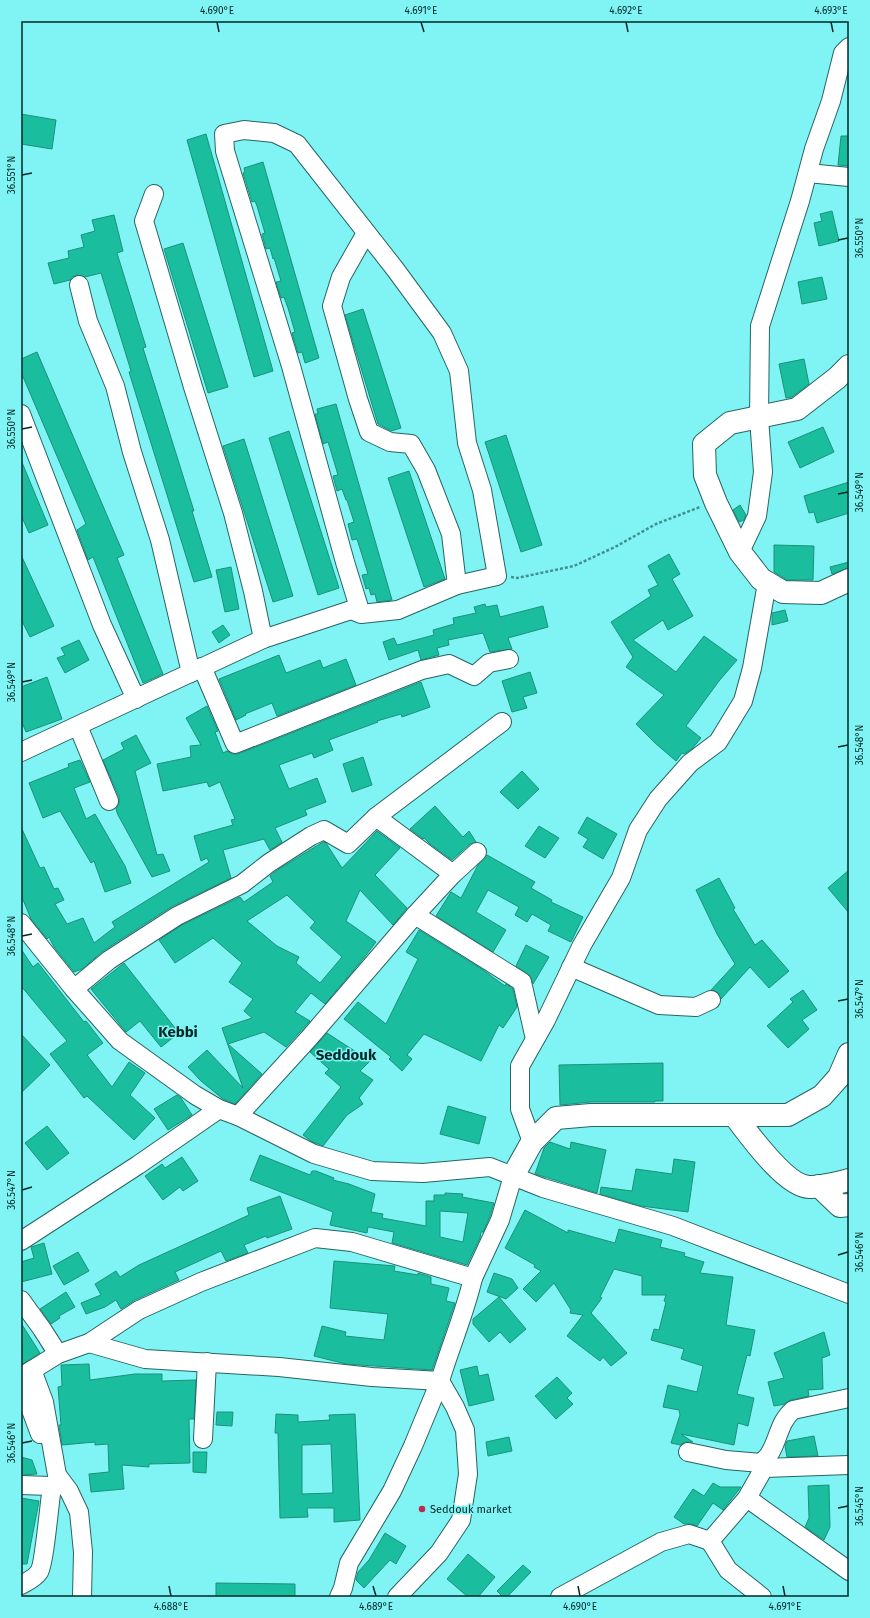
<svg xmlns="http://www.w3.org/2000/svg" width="870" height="1618" viewBox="0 0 870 1618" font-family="'Fira Sans',sans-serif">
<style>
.building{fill:#1abd9e;stroke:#1a927a;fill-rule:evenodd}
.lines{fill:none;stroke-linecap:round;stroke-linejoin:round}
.street-casing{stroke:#266564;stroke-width:20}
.secondary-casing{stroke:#266564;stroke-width:24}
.path{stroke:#429090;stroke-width:2.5;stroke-dasharray:3 2;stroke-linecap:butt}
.street{stroke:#fff;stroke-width:18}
.secondary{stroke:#fff;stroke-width:22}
.ticks{fill:none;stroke:#012828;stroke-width:1.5}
.poi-dot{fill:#bc2b49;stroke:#80f4f4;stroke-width:1.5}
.labels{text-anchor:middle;stroke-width:3;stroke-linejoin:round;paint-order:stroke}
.poi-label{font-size:11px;fill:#012828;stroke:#80f4f4;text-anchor:start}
.district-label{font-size:15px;font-weight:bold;fill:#012828;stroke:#80f4f4}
.neatline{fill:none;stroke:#012828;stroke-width:1.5}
.ticks-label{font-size:10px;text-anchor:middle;fill:#012828}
</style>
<rect width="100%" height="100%" fill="#80f4f4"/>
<g class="building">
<polygon points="21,114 56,120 52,149 21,144"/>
<polygon points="206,134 273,371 254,377 187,140"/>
<polygon points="841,136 849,136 849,166 838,165"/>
<polygon points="263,162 319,358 305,363 302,352 298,353 292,333 295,332 288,308 284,297 281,298 276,282 281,281 274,258 273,259 270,248 266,249 262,234 265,233 257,206 255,201 252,202 243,173 245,172 244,168"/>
<polygon points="832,211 839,241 819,246 814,223 822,221 820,214"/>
<polygon points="114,215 123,251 117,253 146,347 143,348 194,511 192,511 212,577 194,582 129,372 131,371 101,273 85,277 77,275 72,277 70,280 54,284 48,263 69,258 68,251 84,247 81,235 95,231 92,220"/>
<polygon points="183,243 228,387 208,393 164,249"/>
<polygon points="822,277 827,299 802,304 798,282"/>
<polygon points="363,309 401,428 391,431 378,424 345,315"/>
<polygon points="37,352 124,555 117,558 163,674 143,683 93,557 88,560 77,530 86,524 21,372 21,359"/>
<polygon points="804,359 809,384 792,397 786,398 779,364"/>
<polygon points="336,404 392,600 377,602 375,594 371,595 369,588 366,589 362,575 368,574 357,539 352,540 348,524 354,522 347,500 346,500 342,489 337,491 333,476 338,475 330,448 328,442 323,444 315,414 318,414 317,409"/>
<polygon points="823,427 834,452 800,468 788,442"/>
<polygon points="289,431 339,588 318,595 269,438"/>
<polygon points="506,435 542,545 521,552 485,442"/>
<polygon points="244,439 293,596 273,602 223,446"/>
<polygon points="21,460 48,525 29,533 21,515"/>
<polygon points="409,471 445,579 424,587 388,478"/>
<polygon points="849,482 849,513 817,523 814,512 809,513 804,496"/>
<polygon points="740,505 746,515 744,520 739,522 733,510"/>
<polygon points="774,545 814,546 813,580 787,580 774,572"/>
<polygon points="669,554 680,574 672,579 693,616 668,630 663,620 633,640 676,672 704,636 737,660 719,681 686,726 701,738 692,749 684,754 682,753 676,761 655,743 636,724 664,695 626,667 633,657 611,622 651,596 648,590 658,585 648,566"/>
<polygon points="21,555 54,626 30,637 21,619"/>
<polygon points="849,562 849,568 832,574 830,567"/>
<polygon points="231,567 239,609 225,612 216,570"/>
<polygon points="485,604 486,607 497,605 500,617 543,606 548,627 508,638 512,649 490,652 483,633 448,640 449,645 437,648 439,655 421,660 418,650 389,660 383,642 394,638 397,645 434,635 433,630 454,624 453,618 476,613 474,607"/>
<polygon points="785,610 788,621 772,625 772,613"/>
<polygon points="223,625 230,635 219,643 212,632"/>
<polygon points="79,640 89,660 65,673 57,658 65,655 61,648"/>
<polygon points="279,655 286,673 320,660 323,668 346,659 356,685 277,716 272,703 245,714 246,715 236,720 219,679"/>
<polygon points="530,672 537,693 523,697 527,708 512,712 502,681"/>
<polygon points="47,677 62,719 26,732 21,720 21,687"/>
<polygon points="421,682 430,707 402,717 401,714 377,721 378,722 329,740 333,750 314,758 312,753 279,765 289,789 317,778 326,802 305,810 307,815 275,828 282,842 270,850 264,839 223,850 231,878 171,907 103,951 82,969 74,972 54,947 49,937 47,939 31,919 21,895 21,827 40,868 44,867 54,889 58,888 64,900 55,904 67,924 83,918 94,943 115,927 112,922 209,862 207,858 201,861 194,836 233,825 231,820 235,819 220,782 209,787 207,782 163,791 157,764 191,757 190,746 201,745 186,718 207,706 218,731 215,732 223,753 227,751 233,754 238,754"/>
<polygon points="136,735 151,763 135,771 157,855 163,854 170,871 152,877 118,815 116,809 119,803 119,797 103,760 124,749 121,743"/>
<polygon points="363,757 372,785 352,792 343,764"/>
<polygon points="80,760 90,782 74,788 86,819 95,814 125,866 131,883 105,892 94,861 91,863 60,811 43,818 29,783 69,767 68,764"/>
<polygon points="522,771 539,789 518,809 500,792"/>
<polygon points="435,806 463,837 469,831 476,842 470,844 452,860 430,844 424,838 423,839 410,829"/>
<polygon points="587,817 617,834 603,859 583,847 588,839 578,833"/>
<polygon points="539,826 559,838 545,858 525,846"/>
<path d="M 377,831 L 400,848 L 375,875 L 407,908 L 393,925 L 360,890 L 346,921 L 376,942 L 363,959 L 325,1004 L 311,993 L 295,1012 L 310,1021 L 286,1047 L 264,1032 L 228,1044 L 262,1074 L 235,1104 L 223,1099 L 201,1081 L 188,1067 L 207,1050 L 243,1088 L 222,1028 L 252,1018 L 244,1011 L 253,999 L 229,982 L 242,963 L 213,938 L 175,963 L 159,940 L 182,925 L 240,897 L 244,902 L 273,882 L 270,876 L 279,869 L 323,842 L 326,843 L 342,868 ZM 287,895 L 315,922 L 310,928 L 342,957 L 320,983 L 296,963 L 299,957 L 277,946 L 247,921 Z"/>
<polygon points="487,855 535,882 531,888 552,900 551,902 583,917 571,942 548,931 551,925 532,914 527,922 515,915 519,907 488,890 476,912 506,930 493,952 436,916 451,892 461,898 478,865"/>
<polygon points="849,870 849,913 828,888"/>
<polygon points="719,878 735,908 733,909 755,945 762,940 789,971 769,988 750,967 721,999 717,992 711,990 735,964 717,934 696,890"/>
<polygon points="419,930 483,970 505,986 506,984 513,989 517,1007 503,1028 499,1025 481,1061 424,1034 407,1055 412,1059 402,1071 389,1059 391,1057 344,1019 358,1002 386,1024 418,959 406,952"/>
<polygon points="526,945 549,957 533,984 530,976 516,966"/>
<polygon points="21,949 33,967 38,963 84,1022 86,1021 103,1043 87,1055 112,1087 129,1062 145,1073 130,1095 155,1118 134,1140 87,1096 84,1098 50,1054 67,1041 21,986"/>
<polygon points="124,963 179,1033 161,1047 140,1021 126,1032 91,989"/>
<polygon points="803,990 817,1010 802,1020 809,1029 788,1048 767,1026 793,1002 790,999"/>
<polygon points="327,1033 370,1061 360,1071 373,1080 359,1098 363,1104 347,1115 323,1146 311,1141 303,1135 341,1087 325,1073 329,1069 310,1052"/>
<polygon points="21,1034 50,1065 21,1093"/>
<polygon points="663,1063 663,1101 655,1101 655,1102 591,1102 560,1105 559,1065"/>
<polygon points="177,1095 181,1098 192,1115 168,1130 154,1109"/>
<polygon points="448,1106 486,1117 479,1144 440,1134"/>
<polygon points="47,1126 69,1153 47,1170 25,1143"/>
<polygon points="550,1142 570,1149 571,1142 606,1150 597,1193 535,1174 544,1148"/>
<path d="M 260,1155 L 310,1175 L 312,1171 L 316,1171 L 334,1178 L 333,1180 L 349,1184 L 375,1194 L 371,1212 L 383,1214 L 382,1218 L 426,1226 L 426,1201 L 434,1201 L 434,1195 L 445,1195 L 445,1193 L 463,1194 L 462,1197 L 494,1203 L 490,1216 L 483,1232 L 481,1232 L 480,1238 L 467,1265 L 392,1243 L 394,1232 L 368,1227 L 367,1233 L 330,1225 L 333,1212 L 250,1180 ZM 440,1211 L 468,1213 L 463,1242 L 440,1237 Z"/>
<polygon points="182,1157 198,1181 183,1191 180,1187 163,1200 145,1176 162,1164 165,1168"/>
<polygon points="674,1159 695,1162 688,1212 641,1206 600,1194 601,1187 632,1191 636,1169 672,1174"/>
<polygon points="280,1196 292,1229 267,1238 266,1236 244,1245 248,1253 226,1261 221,1251 175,1272 179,1280 135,1300 121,1309 116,1300 105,1307 86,1314 81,1303 101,1295 95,1284 116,1271 120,1277 139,1265 249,1215 247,1208"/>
<polygon points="525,1210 568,1233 568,1230 615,1243 619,1229 662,1240 660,1247 685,1253 684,1256 704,1262 700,1273 733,1277 726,1325 755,1330 750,1356 747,1355 737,1394 754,1398 748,1426 738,1423 734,1445 681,1434 693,1442 685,1442 680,1445 671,1443 680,1415 679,1410 663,1407 668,1385 697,1392 703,1366 681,1359 684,1349 651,1340 654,1329 659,1330 666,1302 664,1301 666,1295 642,1295 642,1276 614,1269 600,1297 602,1298 591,1313 627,1353 611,1366 603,1357 600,1361 567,1336 583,1315 570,1313 571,1310 554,1283 536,1302 523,1289 541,1271 534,1267 535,1265 505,1248"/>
<polygon points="44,1243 52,1274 21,1282 21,1262 34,1258 31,1247"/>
<polygon points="78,1252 89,1271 64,1285 53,1266"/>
<polygon points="334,1261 395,1266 394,1271 418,1275 418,1273 431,1277 431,1284 449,1288 446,1301 455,1303 432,1370 346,1364 314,1356 322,1326 346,1332 345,1336 384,1340 388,1314 330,1308"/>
<polygon points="494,1273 512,1279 518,1288 506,1299 487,1292"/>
<polygon points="66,1292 75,1307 59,1316 60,1318 51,1324 40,1309"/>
<polygon points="499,1297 526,1329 510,1343 500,1332 489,1342 473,1324 473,1319"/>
<polygon points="21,1323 40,1353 21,1365"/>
<polygon points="824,1332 830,1355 822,1358 823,1389 808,1390 809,1396 791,1400 785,1404 774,1406 768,1382 784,1378 774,1353"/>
<polygon points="89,1364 90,1380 135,1374 162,1374 162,1381 196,1380 194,1419 189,1419 190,1463 149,1464 149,1467 122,1465 124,1489 91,1492 89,1474 109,1472 108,1444 95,1445 95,1442 62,1445 59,1425 61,1425 58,1387 62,1386 61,1365"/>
<polygon points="477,1366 479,1376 488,1374 494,1400 469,1406 460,1370"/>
<polygon points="557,1377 572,1393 567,1398 573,1404 556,1419 535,1396"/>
<polygon points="217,1412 233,1412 232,1426 216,1425"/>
<path d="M 276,1414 L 298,1415 L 298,1422 L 330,1420 L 329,1415 L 355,1414 L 360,1520 L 334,1522 L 334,1508 L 307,1508 L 308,1517 L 280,1518 L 278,1433 L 275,1433 ZM 331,1444 L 333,1493 L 302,1494 L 302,1445 Z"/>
<polygon points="814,1436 818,1456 787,1457 785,1446 787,1441"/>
<polygon points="509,1437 512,1451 488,1456 486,1442"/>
<polygon points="193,1452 207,1452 206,1473 193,1472"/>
<polygon points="21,1457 32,1460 37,1474 21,1475"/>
<polygon points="713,1483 720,1487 741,1487 723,1510 713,1503 697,1526 692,1524 684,1524 674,1517 693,1489 704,1496"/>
<polygon points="829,1485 830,1527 824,1540 805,1527 809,1518 808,1486"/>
<polygon points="21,1498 39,1501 27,1564 21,1564"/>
<polygon points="385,1533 406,1546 396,1564 390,1560 364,1588 356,1580 358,1572 369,1560"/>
<polygon points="468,1554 495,1577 478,1597 468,1597 447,1579"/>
<polygon points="523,1565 531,1572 507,1597 503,1597 497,1591"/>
<polygon points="216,1583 295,1584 295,1597 216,1597"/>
</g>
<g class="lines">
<g class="street-casing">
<g id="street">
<polyline points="808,173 849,177"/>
<polyline points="154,194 144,221 193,387 233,513 253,591 263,639"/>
<polyline points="366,233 341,277 332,306 358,399 369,432 390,442 411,444 426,470 451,534 457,585"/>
<polyline points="79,285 88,321 115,386 132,452 160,540 191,673"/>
<polyline points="21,414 102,625 136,699"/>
<polyline points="740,552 757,516 763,472 759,418 760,326 800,201 814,149 831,101 843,53 849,47"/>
<polyline points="202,667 235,744 422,670 449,664 474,676 489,663 509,659"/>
<polyline points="78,726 109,801"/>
<polyline points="21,752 263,639 351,610 361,614 398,610 457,585 497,576 482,490 467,443 459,371 442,333 395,269 297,144 274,133 244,130 224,134 225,151 291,366 345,562 361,614"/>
<polyline points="376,817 453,874 477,852"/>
<polyline points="415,915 522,982 535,1039"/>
<polyline points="21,923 74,989 120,1041 195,1095 219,1109 238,1116 314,1154 372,1171 423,1173 490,1167 543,1188 673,1226 849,1294"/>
<polyline points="571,967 659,1005 696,1007 711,1000"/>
<polyline points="74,989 109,960 177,916 242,884 269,863 311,836 324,830 348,844 376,817 502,722"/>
<polyline points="238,1116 310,1037 415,915 453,874"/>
<polyline points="532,1142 520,1109 520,1066 546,1020 582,945 621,878 638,830 658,799 690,763 718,742 743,701 752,668 767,583"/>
<polyline points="21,1241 138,1165 219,1109"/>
<polyline points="21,1300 42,1329 58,1354"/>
<path d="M 89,1343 L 145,1359 L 279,1367 L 372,1377 L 440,1381 C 450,1347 465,1313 473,1278"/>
<polyline points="32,1370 44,1402 57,1475 69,1491 79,1512 83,1552 82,1597"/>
<polyline points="21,1377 58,1354 89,1343 139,1310 201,1282 315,1238 352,1242 473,1278 500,1220 513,1176"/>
<polyline points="21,1383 40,1434"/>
<polyline points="203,1439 207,1362"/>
<polyline points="688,1452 726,1460 761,1463"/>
<polyline points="764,1468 849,1465"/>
<path d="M 21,1485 L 50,1486 L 51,1494 C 49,1508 44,1565 39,1572 C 35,1578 27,1582 21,1585"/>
<polyline points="747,1498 849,1571"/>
<polyline points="710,1541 728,1570 762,1597"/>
<polyline points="339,1597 343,1588 349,1563 392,1491 413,1446 440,1381"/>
<polyline points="397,1597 439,1553 461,1520 468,1474 465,1430 455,1407 440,1381"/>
<path d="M 560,1597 L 661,1542 L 689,1534 L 710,1541 L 747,1498 L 764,1468 L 761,1463 C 764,1460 768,1457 770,1453 C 779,1438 779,1422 793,1410 L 849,1398"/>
</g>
</g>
<g class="secondary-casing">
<g id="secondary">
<polyline points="849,366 837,378 797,409 730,423 704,444 705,475 716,503 740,552 761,579 783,592 821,593 849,580"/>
<path d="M 734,1115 C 748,1133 785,1186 809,1187 C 822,1187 837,1183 849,1180"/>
<polyline points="513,1176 532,1142 556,1118 591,1115 788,1115 822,1096 839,1077 849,1054"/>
<polyline points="819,1186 840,1206 849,1205"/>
</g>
</g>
<polyline class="path" points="511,577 517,578 574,566 615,547 656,524 700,507"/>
<use href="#street" class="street"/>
<use href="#secondary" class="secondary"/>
</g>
<path class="ticks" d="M 217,22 L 219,32M 421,22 L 424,32M 626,22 L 628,32M 831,22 L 833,32M 22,175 L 32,173M 838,240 L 848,238M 22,429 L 32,427M 838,494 L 848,492M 22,682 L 32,680M 838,747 L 848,745M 22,936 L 32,934M 838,1001 L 848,999M 22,1190 L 32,1187M 838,1255 L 848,1252M 22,1443 L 32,1441M 838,1508 L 848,1506M 169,1586 L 171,1596M 373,1586 L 376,1596M 578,1586 L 580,1596M 783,1586 L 785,1596"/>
<circle class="poi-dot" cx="422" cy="1509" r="4"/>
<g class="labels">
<g class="poi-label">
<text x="430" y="1513">Seddouk market</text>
</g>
<g class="district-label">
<text x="178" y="1037">Kebbi</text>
<text x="346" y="1060">Seddouk</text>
</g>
</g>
<rect width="870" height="1618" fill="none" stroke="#80f4f4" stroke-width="44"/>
<rect x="22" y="22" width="826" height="1574" class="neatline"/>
<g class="ticks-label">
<text x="217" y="14">4.690°E</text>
<text x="421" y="14">4.691°E</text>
<text x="626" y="14">4.692°E</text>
<text x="831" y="14">4.693°E</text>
<text transform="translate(11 175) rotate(-90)" y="4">36.551°N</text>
<text transform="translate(859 238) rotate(-90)" y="4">36.550°N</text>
<text transform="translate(11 429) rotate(-90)" y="4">36.550°N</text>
<text transform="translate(859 492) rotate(-90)" y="4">36.549°N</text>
<text transform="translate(11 682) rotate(-90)" y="4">36.549°N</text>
<text transform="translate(859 745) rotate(-90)" y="4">36.548°N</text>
<text transform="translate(11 936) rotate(-90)" y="4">36.548°N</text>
<text transform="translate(859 999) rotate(-90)" y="4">36.547°N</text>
<text transform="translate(11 1190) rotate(-90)" y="4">36.547°N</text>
<text transform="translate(859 1252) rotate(-90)" y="4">36.546°N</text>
<text transform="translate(11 1443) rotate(-90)" y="4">36.546°N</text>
<text transform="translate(859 1506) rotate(-90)" y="4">36.545°N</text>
<text x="171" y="1610">4.688°E</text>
<text x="376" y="1610">4.689°E</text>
<text x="580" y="1610">4.690°E</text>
<text x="785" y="1610">4.691°E</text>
</g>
</svg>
